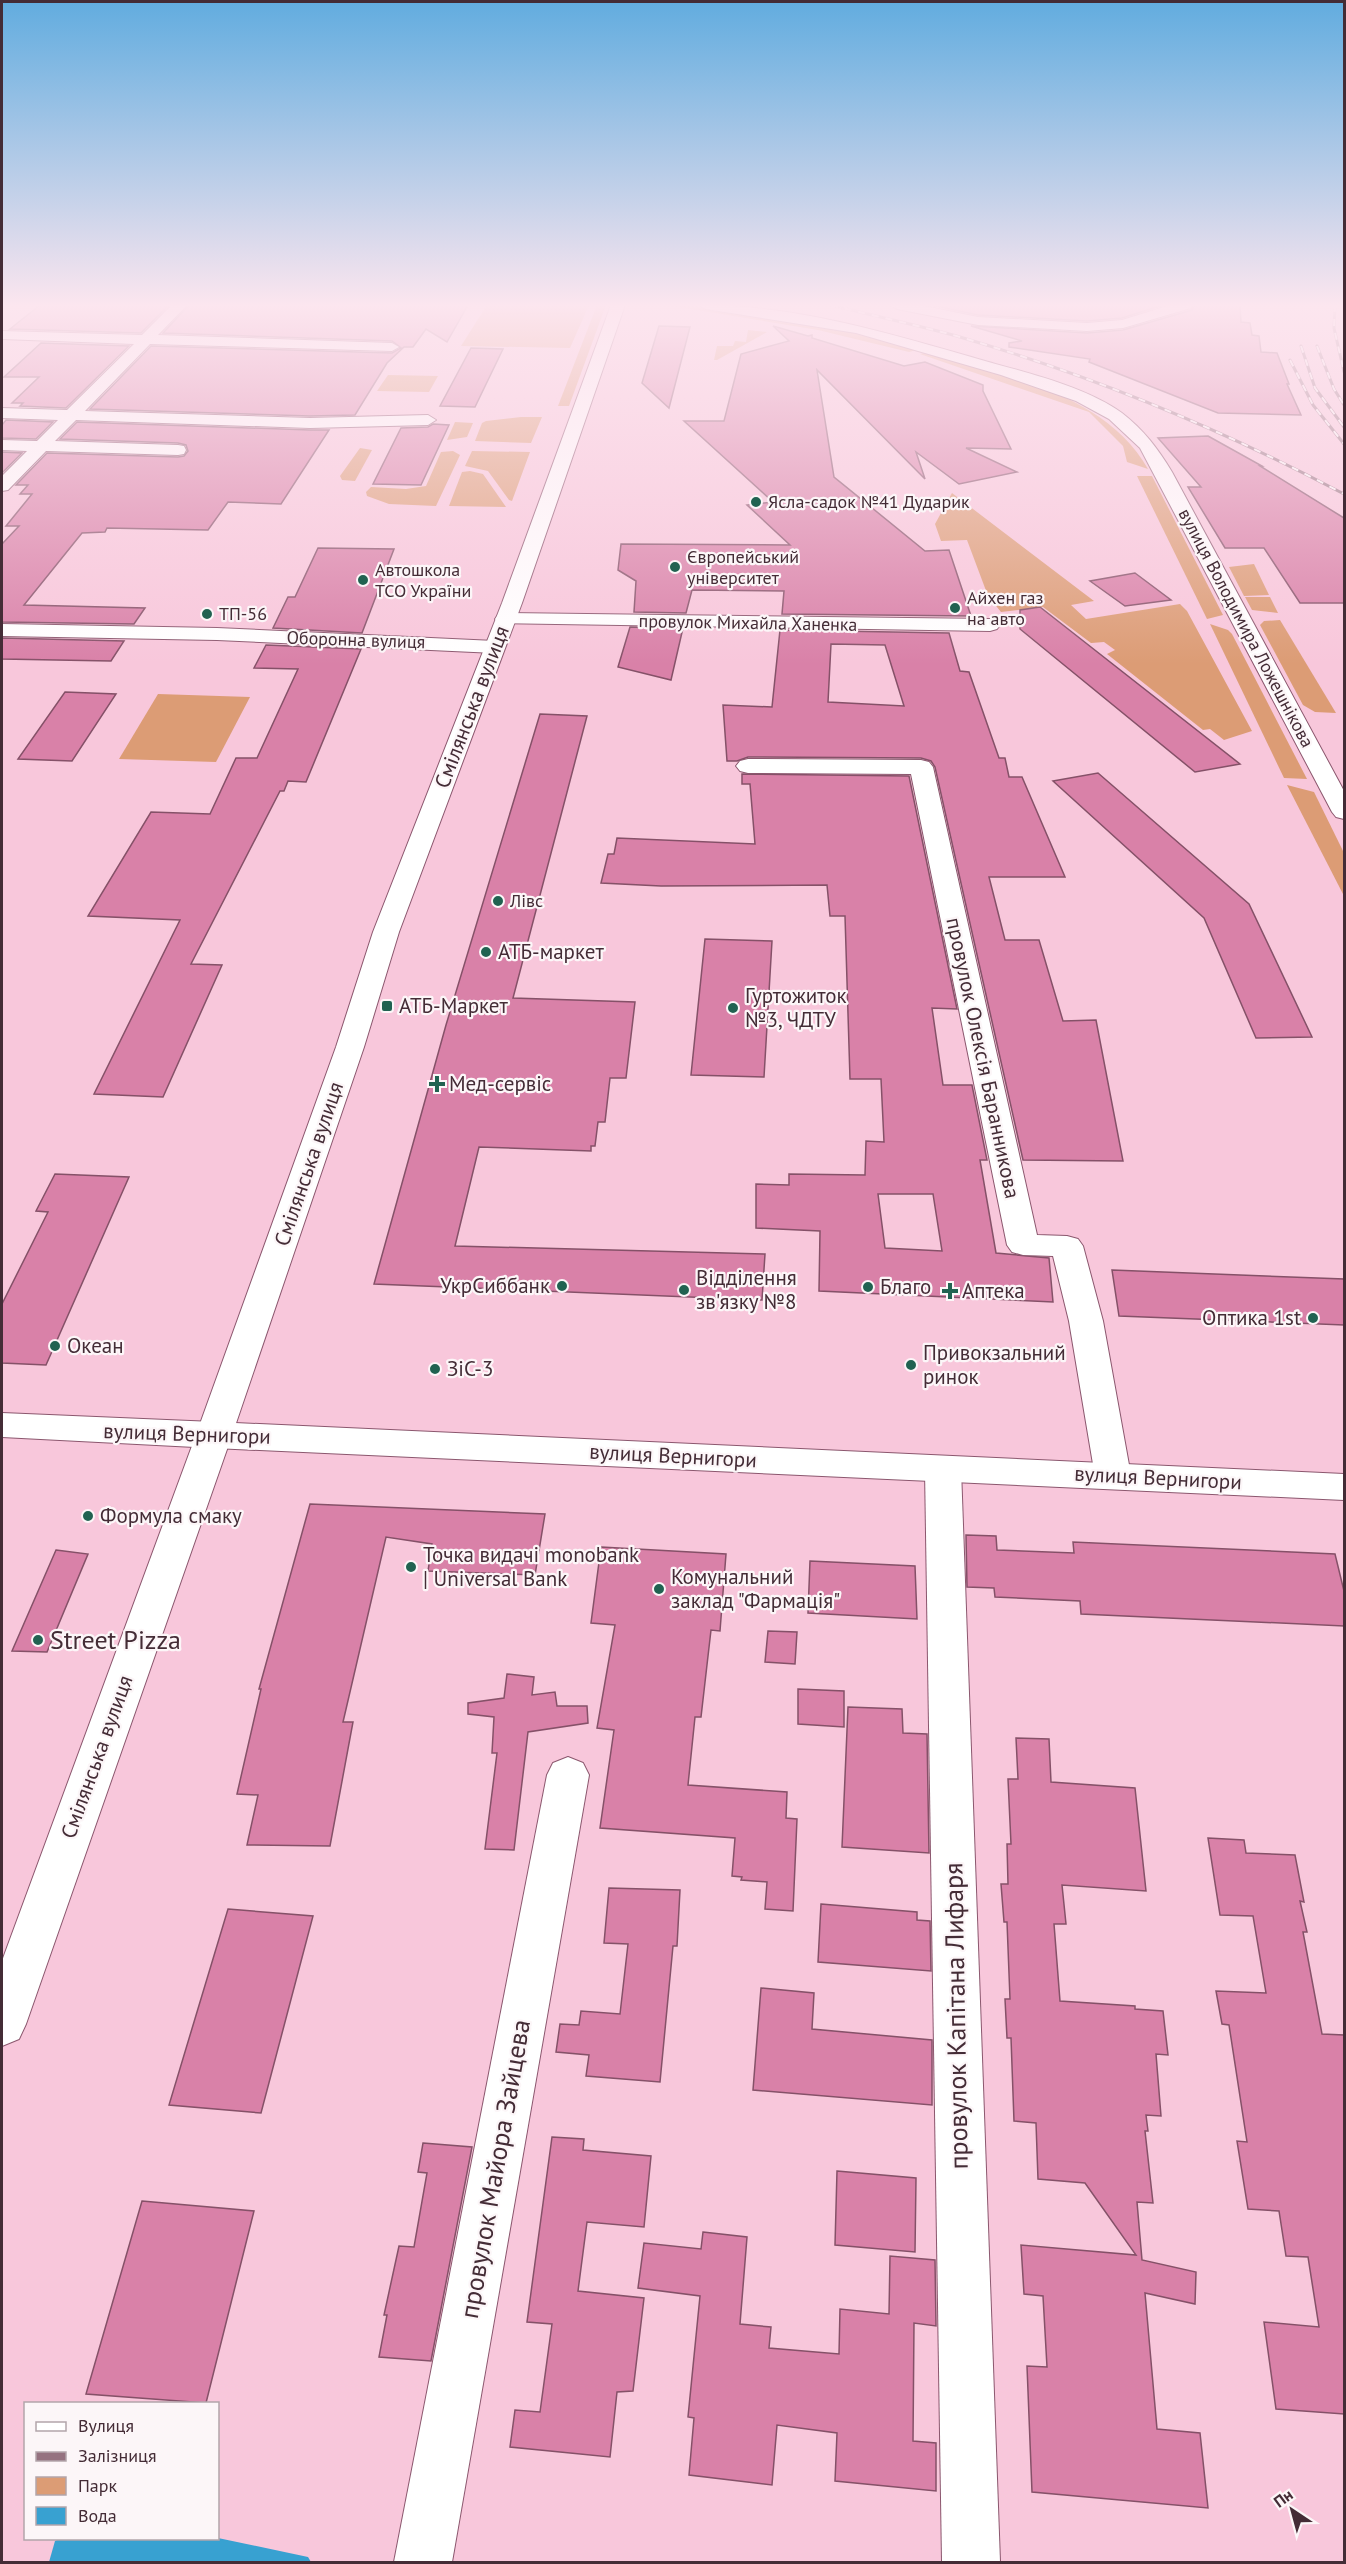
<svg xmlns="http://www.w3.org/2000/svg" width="1346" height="2564" viewBox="0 0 1346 2564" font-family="'PT Sans',sans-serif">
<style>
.green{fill:#dc9c75}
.water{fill:#38a1d1}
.building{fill:#d981a8;stroke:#855168;stroke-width:1.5;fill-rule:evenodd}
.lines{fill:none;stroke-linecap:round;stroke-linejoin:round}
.minor-casing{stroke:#8b576e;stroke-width:2}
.tertiary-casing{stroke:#8b576e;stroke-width:2}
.secondary-casing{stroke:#8b576e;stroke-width:2}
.minor{fill:#fff;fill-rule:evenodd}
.tertiary{fill:#fff;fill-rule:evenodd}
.secondary{fill:#fff;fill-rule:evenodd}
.rail-casing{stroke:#957280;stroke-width:3}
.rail{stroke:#fcf6f8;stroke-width:2;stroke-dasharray:7;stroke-linecap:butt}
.poi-dot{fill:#216251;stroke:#fcf6f8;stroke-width:2}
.labels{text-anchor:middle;stroke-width:4.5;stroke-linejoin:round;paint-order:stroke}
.far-poi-label{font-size:18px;fill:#442c36;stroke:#fcf6f8;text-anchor:start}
.far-street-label{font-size:18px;fill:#442c36;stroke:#fcf6f8}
.street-label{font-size:21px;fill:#442c36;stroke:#fcf6f8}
.poi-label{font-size:21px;fill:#442c36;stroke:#fcf6f8;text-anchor:start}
.near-poi-label{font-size:26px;fill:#442c36;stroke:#fcf6f8;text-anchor:start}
.near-street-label{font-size:26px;fill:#442c36;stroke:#fcf6f8}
</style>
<rect width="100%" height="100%" fill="#f8c7db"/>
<g class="green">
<polygon points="487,305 589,305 570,348 461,346"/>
<polygon points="597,305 606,305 569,406 558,406"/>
<path d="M 667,305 C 693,305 719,310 744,314 C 804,322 862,334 920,349 L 909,352 L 818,330 Z"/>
<polygon points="748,330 767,332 717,360 714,360 717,346 733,346 735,341 746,342"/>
<path d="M 928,352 C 1005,376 1106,394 1148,469 L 1127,462 L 1123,446 L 1089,412 L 920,354 Z"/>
<polygon points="388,375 438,376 429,392 377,391"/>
<polygon points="521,417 542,417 531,443 475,441 482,423 486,421"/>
<polygon points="455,422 473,423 467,437 447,440"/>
<polygon points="360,448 372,450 355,481 342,480 340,476"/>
<polygon points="453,451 460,455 436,506 389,504 367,496 366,492 371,487 406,489 426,486 441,452"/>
<polygon points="472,451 530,452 512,501 509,500 488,471 465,466"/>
<polygon points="470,471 483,474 506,507 449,506 462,472"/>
<polygon points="1137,476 1152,476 1223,615 1207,619"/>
<polygon points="952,493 1094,601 1071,605 1086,619 1180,604 1187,611 1252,731 1224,740 1210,729 1203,730 1107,654 1115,650 1104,642 1091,643 1043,607 1001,612 988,596 967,540 941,541 935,524"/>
<polygon points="1254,564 1269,595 1244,596 1229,567"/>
<polygon points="1245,597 1270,597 1278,613 1252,610"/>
<polygon points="1280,620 1336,713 1315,712 1303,705 1260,625 1264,621"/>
<polygon points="1210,624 1228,630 1232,634 1307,779 1284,778"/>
<polygon points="158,694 250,697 216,762 119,759"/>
<polygon points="1287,785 1314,792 1344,853 1344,896"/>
</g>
<polygon class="water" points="218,2538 308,2557 311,2562 49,2562 55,2541 59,2539"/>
<g class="building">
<polygon points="40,305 169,305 141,333 10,329"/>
<polygon points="189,305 468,305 447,342 426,329 413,347 404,347 387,363 355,415 310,416 90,409 151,346 392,353 401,348 392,341 163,333"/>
<polygon points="931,305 1163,305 1122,318 1087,321 978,315"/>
<polygon points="1195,305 1240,305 1241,322 1250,323 1252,335 1259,336 1261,352 1277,353 1289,384 1287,384 1301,415 1218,413 1089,362 1090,359 1009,347 1009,343 1022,341 971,326 1087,333 1123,330 1192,310"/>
<polygon points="659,326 690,327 669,408 642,383"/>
<polygon points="773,326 808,336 812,335 812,338 904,366 925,362 983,385 983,391 1011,449 966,448 1017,472 959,484 916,452 925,479 817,370 834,477 925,551 949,550 971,616 782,614 784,591 692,590 686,613 634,612 636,581 618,570 621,544 790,545 747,505 773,502 684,421 724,421 741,354 789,341"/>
<polygon points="41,343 129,346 66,408 20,406 23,403 12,403 39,377 4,377"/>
<polygon points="471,348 503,349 475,407 440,406"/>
<polygon points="6,420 53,422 36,439 2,438 2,425"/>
<polygon points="77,422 310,430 329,430 281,504 228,502 208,530 107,528 105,532 82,533 24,605 145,608 134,624 2,622 2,544 19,526 6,526 32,494 20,494 28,485 16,485 47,453 178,457 184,456 188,451 186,445 178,443 60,439"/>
<polygon points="433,424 449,425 421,485 373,484 401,428 428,427"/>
<polygon points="1208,436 1262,466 1260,466 1344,518 1344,603 1300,603 1264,548 1225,548 1188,487 1201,487 1158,438"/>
<polygon points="2,452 22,453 2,473"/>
<polygon points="318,548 394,549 362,633 273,628 288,597 295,597"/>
<polygon points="1135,573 1171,600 1125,606 1090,581"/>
<polygon points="1040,607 1240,764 1195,772 1020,629 1020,610"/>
<polygon points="630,627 683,628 671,680 618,667"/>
<path d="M 780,630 L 949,633 L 960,671 L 969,672 L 999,758 L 1005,758 L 1009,777 L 1022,777 L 1065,877 L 989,877 L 1005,940 L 1039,940 L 1063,1021 L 1096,1020 L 1123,1161 L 1023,1160 L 935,767 L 931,761 L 921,758 L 748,757 L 737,761 L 727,761 L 723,705 L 772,707 ZM 831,644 L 885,645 L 904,706 L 828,702 Z"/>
<polygon points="2,638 124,641 111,661 2,659"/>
<polygon points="266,645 361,649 306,782 288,781 284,791 280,791 191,964 222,965 163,1097 94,1094 180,920 88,916 151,812 210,814 236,758 257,758 298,669 254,668"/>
<polygon points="65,692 116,694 72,761 18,759"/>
<polygon points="540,714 587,716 513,998 635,1002 626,1078 610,1078 605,1122 598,1122 595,1146 591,1146 591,1151 479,1147 455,1246 765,1254 762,1300 374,1284 446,1025"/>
<polygon points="1098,773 1249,904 1312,1037 1256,1038 1204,918 1053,781"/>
<path d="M 742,774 L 909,776 L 957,1009 L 932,1008 L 943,1085 L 972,1085 L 987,1160 L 980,1160 L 996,1253 L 1049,1258 L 1053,1302 L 819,1291 L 820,1231 L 756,1228 L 756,1184 L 789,1185 L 789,1174 L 865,1175 L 866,1141 L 884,1142 L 881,1079 L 850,1079 L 845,916 L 830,916 L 827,885 L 661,886 L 601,883 L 608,854 L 614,854 L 617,838 L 755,844 L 750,784 L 742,784 ZM 878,1194 L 933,1194 L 942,1251 L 885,1248 Z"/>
<polygon points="705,939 772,941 764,1077 691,1075"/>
<polygon points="55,1174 129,1177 46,1365 2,1363 2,1304 48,1212 36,1211"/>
<polygon points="1112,1270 1344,1279 1344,1325 1119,1316"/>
<polygon points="310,1504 545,1514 535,1575 428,1571 432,1544 386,1537 343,1722 353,1722 330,1846 247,1845 258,1795 237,1794 261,1689 259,1689"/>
<polygon points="966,1535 996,1536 997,1550 1074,1553 1073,1542 1335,1554 1344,1591 1344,1626 1081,1614 1080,1601 995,1597 994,1588 967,1587"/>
<polygon points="601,1547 726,1554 720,1631 711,1630 701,1717 695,1717 688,1785 787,1792 786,1818 797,1819 793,1911 765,1909 767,1882 741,1880 742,1877 732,1876 735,1838 600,1828 614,1730 597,1728 615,1625 591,1623"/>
<polygon points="56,1550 88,1554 47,1652 12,1651"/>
<polygon points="810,1561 915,1566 917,1619 808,1613"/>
<polygon points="768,1631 797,1632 795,1664 765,1662"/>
<polygon points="507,1674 534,1677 532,1695 555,1692 557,1706 587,1706 588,1723 528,1732 514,1850 485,1849 497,1753 492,1753 494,1717 468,1714 468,1703 504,1698"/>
<polygon points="798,1689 844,1691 844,1727 798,1724"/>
<polygon points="848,1707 902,1709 903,1733 927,1734 929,1853 842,1847"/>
<polygon points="1016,1738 1049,1739 1051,1782 1135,1788 1146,1891 1062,1885 1066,1924 1054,1924 1060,2001 1135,2006 1135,2009 1163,2011 1168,2055 1156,2054 1161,2116 1146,2115 1148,2131 1145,2131 1153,2203 1137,2202 1142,2260 1196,2272 1195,2304 1145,2293 1157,2429 1200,2433 1208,2508 1032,2492 1027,2366 1047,2367 1043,2296 1024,2294 1021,2245 1136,2255 1085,2183 1038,2179 1036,2123 1014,2121 1011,2038 1007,2038 1005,1999 1010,1999 1007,1922 1004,1922 1001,1884 1008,1884 1007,1844 1011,1844 1008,1779 1018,1779"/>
<polygon points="1208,1838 1244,1840 1246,1853 1295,1855 1304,1902 1300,1901 1307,1932 1303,1932 1322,2034 1344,2035 1344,2414 1276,2409 1264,2322 1319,2327 1308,2257 1286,2256 1279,2211 1248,2209 1237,2141 1247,2142 1229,2025 1222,2024 1216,1991 1266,1993 1253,1916 1220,1915"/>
<polygon points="609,1888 680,1890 677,1946 673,1946 660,2082 586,2076 589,2055 556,2052 560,2024 579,2025 581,2011 620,2014 628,1944 604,1943"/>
<polygon points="821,1904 917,1912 917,1920 930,1921 931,1971 818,1962"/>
<polygon points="228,1909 313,1916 261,2113 169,2105"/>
<polygon points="761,1988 814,1993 812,2029 932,2040 932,2105 753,2090"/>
<polygon points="552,2137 584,2139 583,2150 651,2156 644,2227 587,2222 578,2291 644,2298 633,2391 617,2392 610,2457 510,2447 515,2410 540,2412 552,2324 527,2322"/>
<polygon points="423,2143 472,2147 431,2361 379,2357 387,2315 384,2315 399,2246 414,2247 427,2173 418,2172"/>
<polygon points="837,2171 916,2178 915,2252 835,2245"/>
<polygon points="142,2201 254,2211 206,2403 86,2394"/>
<polygon points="703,2232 747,2237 740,2324 771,2327 769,2348 839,2354 840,2309 889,2314 890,2256 935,2260 936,2326 914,2323 913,2441 936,2443 936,2491 835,2481 837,2433 777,2425 772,2485 689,2475 694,2418 688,2417 700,2296 638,2288 644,2243 701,2249"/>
</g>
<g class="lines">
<g class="minor-casing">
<g id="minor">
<polygon points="172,305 187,305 158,335 392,343 399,347 392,351 150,344 85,411 310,418 428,415 436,420 428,425 310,428 76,420 55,441 178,445 184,446 186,450 184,454 178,455 46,451 8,490 2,491 2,476 27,451 2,450 2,440 37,441 58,420 2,418 2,408 67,410 134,344 2,339 2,331 142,335"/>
<polygon points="505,613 990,619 997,621 1000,625 997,629 990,631 498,623 495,619 498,615"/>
<polygon points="748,759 921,760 929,762 933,767 1037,1235 1067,1236 1078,1239 1083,1246 1103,1321 1131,1476 1126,1485 1113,1489 1100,1485 1095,1476 1069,1321 1053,1256 1023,1255 1012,1252 1007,1245 911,774 748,773 740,771 736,766 740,761"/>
<polygon points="2,1413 214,1422 227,1426 232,1435 227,1444 214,1448 2,1437"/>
<polygon points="943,1456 956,1460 961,1469 1000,2562 942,2562 925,1469 930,1460"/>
<polygon points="568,1757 583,1763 589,1775 452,2562 394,2562 547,1775 553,1763"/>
</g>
</g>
<g class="tertiary-casing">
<g id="tertiary">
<path d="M 699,305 C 797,305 892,334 985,361 C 1028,373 1086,387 1122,413 C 1144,430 1158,449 1172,472 L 1344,791 L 1344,819 L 1336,817 L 1332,812 L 1140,448 L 1109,419 L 1076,401 L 1001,375 L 856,333 L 706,309 Z"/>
<polygon points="890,305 919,305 978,317 1087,323 1122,320 1171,305 1193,305 1191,308 1123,328 1087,331 978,325 897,309"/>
<polygon points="2,624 217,628 495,641 502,643 505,647 502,651 495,653 217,640 2,636"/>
<polygon points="214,1422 1344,1474 1344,1500 214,1448 201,1444 196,1435 201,1426"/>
</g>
</g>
<g class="secondary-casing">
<polygon id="secondary" points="611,305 625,305 522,603 399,932 364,1047 232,1435 26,2024 19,2039 2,2046 2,1961 196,1435 336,1047 373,932 502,603"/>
</g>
<use href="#minor" class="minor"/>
<use href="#tertiary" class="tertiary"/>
<use href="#secondary" class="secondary"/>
<g class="rail-casing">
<g id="rail">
<path d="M 831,305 C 874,316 917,325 960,337 C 1093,376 1221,429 1344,494"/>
<polyline points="1335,305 1334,328 1344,372"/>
<polyline points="1301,346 1315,388 1344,427"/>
<polyline points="1317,346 1334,389 1344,405"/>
<polyline points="1290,360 1313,405 1344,444"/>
</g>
</g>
<use href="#rail" class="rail"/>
</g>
<linearGradient id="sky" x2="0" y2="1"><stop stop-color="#61acdf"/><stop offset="0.46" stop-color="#fce6ef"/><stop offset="1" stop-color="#fce6ef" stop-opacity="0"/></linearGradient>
<rect width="1346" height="664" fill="url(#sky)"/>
<g class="poi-dot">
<circle cx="756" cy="502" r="6"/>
<circle cx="675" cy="567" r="6"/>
<circle cx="363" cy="580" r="6"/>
<circle cx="955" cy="608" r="6"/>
<circle cx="207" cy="614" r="6"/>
<circle cx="498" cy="901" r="6"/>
<circle cx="486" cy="952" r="6"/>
<rect x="381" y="1000" width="12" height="12" rx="3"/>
<circle cx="733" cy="1008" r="6"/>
<path d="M434 1075h6v6h6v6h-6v6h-6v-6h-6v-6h6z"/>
<circle cx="562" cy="1286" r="6"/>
<circle cx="868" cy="1287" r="6"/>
<circle cx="684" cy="1290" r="6"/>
<path d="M947 1282h6v6h6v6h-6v6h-6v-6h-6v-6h6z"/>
<circle cx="1313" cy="1318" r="6"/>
<circle cx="55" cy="1346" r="6"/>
<circle cx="911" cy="1365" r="6"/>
<circle cx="435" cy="1369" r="6"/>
<circle cx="88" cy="1516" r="6"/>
<circle cx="411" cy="1567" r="6"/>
<circle cx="659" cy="1589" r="6"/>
<circle cx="38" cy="1640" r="6"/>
</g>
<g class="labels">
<g class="far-poi-label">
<text x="768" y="508">Ясла-садок №41 Дударик</text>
<text x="687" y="563">Європейський<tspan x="687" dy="21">університет</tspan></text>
<text x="375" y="576">Автошкола<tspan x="375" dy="21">ТСО України</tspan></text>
<text x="967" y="604">Айхен газ<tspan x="967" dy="21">на авто</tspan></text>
<text x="219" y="620">ТП-56</text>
<text x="510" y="907">Лівс</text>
</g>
<g class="far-street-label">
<text transform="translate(748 623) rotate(1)" y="6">провулок Михайла Ханенка</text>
<text transform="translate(1246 628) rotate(62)" y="6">вулиця Володимира Ложешнікова</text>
<text transform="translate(356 640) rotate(2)" y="6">Оборонна вулиця</text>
</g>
<g class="street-label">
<text transform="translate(472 707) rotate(-69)" y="7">Смілянська вулиця</text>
<text transform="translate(983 1058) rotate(78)" y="7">провулок Олексія Баранникова</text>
<text transform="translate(309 1164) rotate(-71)" y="7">Смілянська вулиця</text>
<text transform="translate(187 1434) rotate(2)" y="7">вулиця Вернигори</text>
<text transform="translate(673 1456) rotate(3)" y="7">вулиця Вернигори</text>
<text transform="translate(1158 1478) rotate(3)" y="7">вулиця Вернигори</text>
<text transform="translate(97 1757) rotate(-70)" y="7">Смілянська вулиця</text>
</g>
<g class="poi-label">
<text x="498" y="959">АТБ-маркет</text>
<text x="745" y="1003">Гуртожиток<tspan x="745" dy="24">№3, ЧДТУ</tspan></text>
<text x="399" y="1013">АТБ-Маркет</text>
<text x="449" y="1091">Мед-сервіс</text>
<text x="696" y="1285">Відділення<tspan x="696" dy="24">зв'язку №8</tspan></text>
<text x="550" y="1293" text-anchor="end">УкрСиббанк</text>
<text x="880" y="1294">Благо</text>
<text x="962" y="1298">Аптека</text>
<text x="1301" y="1325" text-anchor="end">Оптика 1st</text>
<text x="67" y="1353">Океан</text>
<text x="923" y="1360">Привокзальний<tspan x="923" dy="24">ринок</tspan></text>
<text x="447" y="1376">ЗіС-3</text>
<text x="100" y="1523">Формула смаку</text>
<text x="423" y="1562">Точка видачі monobank<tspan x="423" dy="24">| Universal Bank</tspan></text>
<text x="671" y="1584">Комунальний<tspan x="671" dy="24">заклад "Фармація"</tspan></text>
</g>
<g class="near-poi-label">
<text x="50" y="1649">Street Pizza</text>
</g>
<g class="near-street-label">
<text transform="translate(956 2016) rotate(-91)" y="9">провулок Капітана Лифаря</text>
<text transform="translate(495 2169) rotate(-80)" y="9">провулок Майора Зайцева</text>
</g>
</g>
<rect width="1346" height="2564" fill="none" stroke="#442c36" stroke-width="6"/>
<rect x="24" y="2402" width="195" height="138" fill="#fcf6f8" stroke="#b2a5aa" stroke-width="1.5"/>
<rect x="36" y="2422" width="30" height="9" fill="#ffffff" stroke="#b2a5aa" stroke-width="1.5"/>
<text x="78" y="2432" font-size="18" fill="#442c36">Вулиця</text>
<rect x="36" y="2452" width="30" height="9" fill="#957280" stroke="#b2a5aa" stroke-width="1.5"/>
<text x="78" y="2462" font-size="18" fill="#442c36">Залізниця</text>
<rect x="36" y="2477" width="30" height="18" fill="#dc9c75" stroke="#b2a5aa" stroke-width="1.5"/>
<text x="78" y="2492" font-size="18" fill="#442c36">Парк</text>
<rect x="36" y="2507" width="30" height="18" fill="#38a1d1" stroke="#b2a5aa" stroke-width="1.5"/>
<text x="78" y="2522" font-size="18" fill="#442c36">Вода</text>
<g transform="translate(1292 2510) rotate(324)" stroke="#fcf6f8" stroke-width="4.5" paint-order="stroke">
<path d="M0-4.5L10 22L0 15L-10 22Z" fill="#442c36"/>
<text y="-9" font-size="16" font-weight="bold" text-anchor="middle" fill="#442c36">Пн</text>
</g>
</svg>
